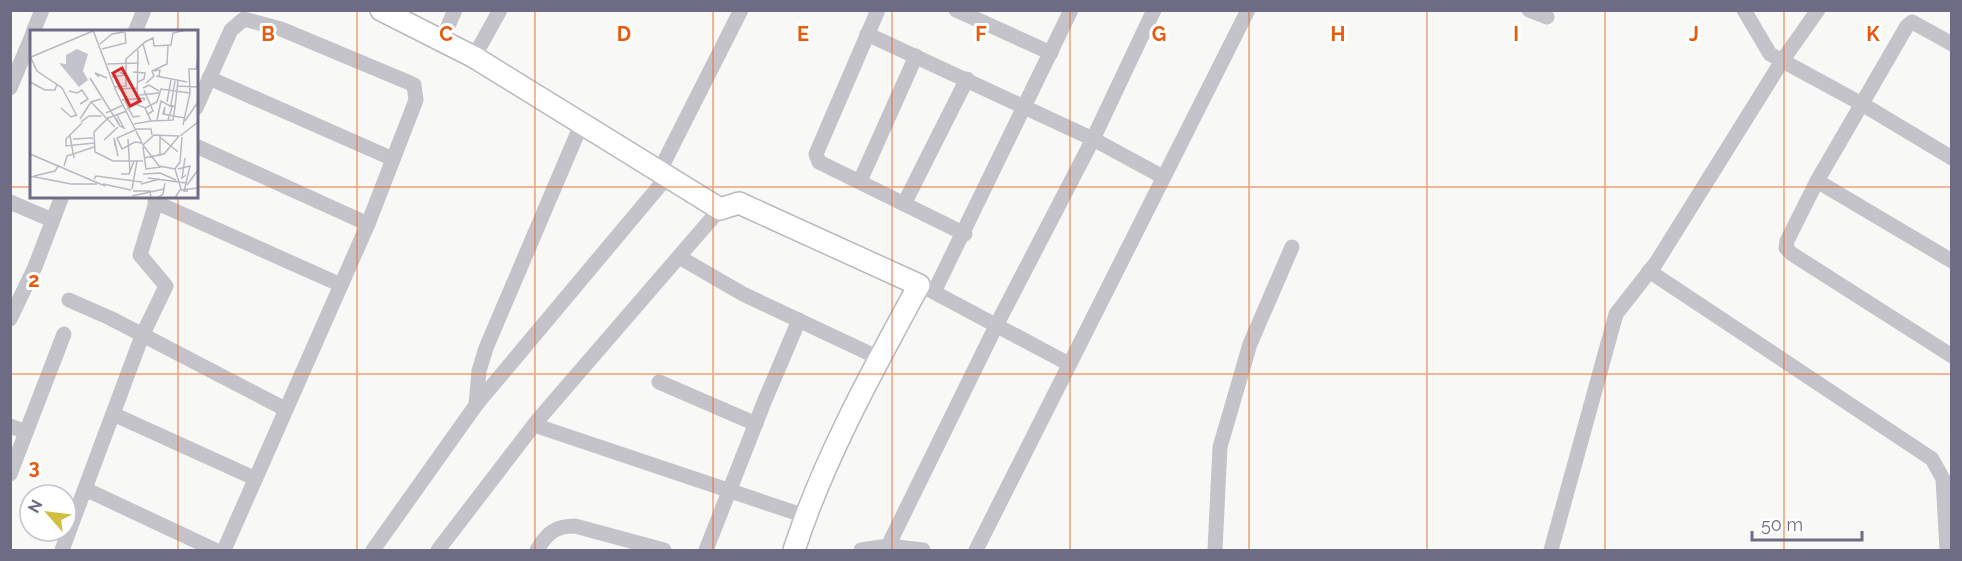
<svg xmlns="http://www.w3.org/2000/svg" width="1962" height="561" viewBox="0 0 1962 561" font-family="Raleway,sans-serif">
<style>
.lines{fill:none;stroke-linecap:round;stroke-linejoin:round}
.secondary-casing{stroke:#b9b8c0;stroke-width:24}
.street{stroke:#c4c3ca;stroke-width:15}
.secondary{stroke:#fff;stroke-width:21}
.grid{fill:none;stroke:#e8590c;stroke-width:1.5;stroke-opacity:0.55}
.inset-road{fill:none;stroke:#b9b8c2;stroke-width:1.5}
.view{fill:#d62828;fill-opacity:0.15;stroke:#d62828;stroke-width:3}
.inset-edge{fill:none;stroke:#6e6c84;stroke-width:3}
.grid-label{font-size:20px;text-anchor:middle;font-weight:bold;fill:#e8590c;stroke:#fff;stroke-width:6;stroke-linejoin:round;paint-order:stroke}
</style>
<rect width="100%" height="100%" fill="#f8f9f7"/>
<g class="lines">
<g class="secondary-casing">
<path id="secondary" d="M 381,10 L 474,57 L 720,209 L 739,203 L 919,285 C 873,370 824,458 794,550"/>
</g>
<g class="street">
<polyline points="878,10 816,154 819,162 965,234"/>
<polyline points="956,10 1051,53"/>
<polyline points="1529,10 1547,17"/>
<polyline points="1744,10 1770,54 1862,104 1952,158"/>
<polyline points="33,32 42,10"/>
<polyline points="135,32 144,10"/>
<polyline points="867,34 1093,139 1163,177"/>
<polyline points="441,42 455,10"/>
<polyline points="1952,44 1916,24 1912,22 1907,26 1817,181 1787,241 1786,248 1792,254 1952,356"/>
<polyline points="474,57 500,10"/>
<polyline points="209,78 393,159"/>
<polyline points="10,88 32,36"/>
<polyline points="196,108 231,30 244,19 281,29 410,83 414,85 416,100 368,224 224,550"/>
<polyline points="196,146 368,224"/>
<polyline points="659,172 741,10"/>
<polyline points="860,181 916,56"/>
<polyline points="1817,181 1952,261"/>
<polyline points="10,202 52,220"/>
<polyline points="155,202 341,285"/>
<polyline points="904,204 967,79"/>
<polyline points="679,257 743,294 879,358"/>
<polyline points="1649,271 1932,459 1943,479 1947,550"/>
<polyline points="926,288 1069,364"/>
<polyline points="934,292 1071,10"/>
<polyline points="69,300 110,318 285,409"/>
<polyline points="10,319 35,267 62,196"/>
<polyline points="659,382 756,424"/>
<polyline points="476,405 479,371 486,348 581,125"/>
<polyline points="113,414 254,478"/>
<polyline points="534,425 805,516"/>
<polyline points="10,426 26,432"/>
<polyline points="10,474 64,334"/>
<polyline points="85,489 215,550"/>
<polyline points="888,546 997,324 1093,139 1154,10"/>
<polyline points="62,550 142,336 166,286 140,255 158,196"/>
<polyline points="373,550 476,405 667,177"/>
<polyline points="438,550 537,421 720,209"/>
<path d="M 537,550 C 547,533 555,526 575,526 L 664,550"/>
<polyline points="706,550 765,400 799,320"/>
<polyline points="861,550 888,546 923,550"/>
<polyline points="976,550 1248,10"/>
<polyline points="1215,550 1220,447 1250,344 1292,247"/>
<polyline points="1551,550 1616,314 1656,263 1782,61 1818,10"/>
</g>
<use href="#secondary" class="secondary"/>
</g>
<path class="grid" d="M 178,10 L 178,32M 357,10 L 357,550M 535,10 L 535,550M 713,10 L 713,550M 892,10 L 892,550M 1070,10 L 1070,550M 1249,10 L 1249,550M 1427,10 L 1427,550M 1605,10 L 1605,550M 1784,10 L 1784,550M 10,187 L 32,187M 196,187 L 1952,187M 178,196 L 178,550M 10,374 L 1952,374"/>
<g transform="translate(30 30)">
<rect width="168" height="168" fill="#f8f9f7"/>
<path d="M 47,19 L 58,24 L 53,41 L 58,50 L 49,57 L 29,33 L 36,34 L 36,25 Z" fill="#c3c3ce"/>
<path class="inset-road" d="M 63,0 L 86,61 L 113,115M 70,14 L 82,4 L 94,2M 113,14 L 119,35M 72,19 L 96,13 L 95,2M 0,26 L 7,41 L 32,58 L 47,86M 1,27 L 63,1M 77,34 L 109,33M 122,41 L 137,34 L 138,16M 103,42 L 115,43 L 114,49 L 108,52M 126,46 L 157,52M 69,47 L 65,43 L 77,48M 82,47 L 95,45 L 90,42M 60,48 L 90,96M 145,51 L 141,75 L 145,77 L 148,51M 0,52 L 15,60 L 25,60 L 27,54M 116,53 L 124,46 L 122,41 L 130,40 L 129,46M 147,56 L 168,57M 85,57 L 96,56 L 96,29 L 115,12 L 123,8 L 124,16 L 141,15 L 143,3 L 156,0M 113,58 L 119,55 L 129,61M 88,59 L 108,58M 114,60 L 123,81 L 118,84M 39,61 L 47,63 L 52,60 L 58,69 L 50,74M 109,65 L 129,63M 92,70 L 114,68 L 114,71M 95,71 L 103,87 L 110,86M 61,72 L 85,97M 137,72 L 141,50M 107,75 L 108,20M 31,78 L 41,87 L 46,85M 97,79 L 106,74 L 115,78 L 127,72 L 131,59 L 160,63M 97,81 L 78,88 L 64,102 L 65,122 L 83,131 L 113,131M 76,83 L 93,75M 134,84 L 135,77 L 133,84 L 134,84 L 138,85 L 139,85 L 144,86 L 155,88M 86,88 L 90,96 L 94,98 L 87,85M 50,89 L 61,72 L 71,69M 127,90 L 131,71 L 142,77 L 138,90M 121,91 L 143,90 L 145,77M 155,91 L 168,72M 51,92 L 59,86 L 72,86M 52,93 L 36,109 L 36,116 L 64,113M 104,94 L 121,91 L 115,78M 153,95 L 160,63 L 159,39 L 166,39 L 168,27M 40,106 L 44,128M 150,106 L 168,92M 131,108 L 148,122M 43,109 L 63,108M 98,109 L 100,142M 74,110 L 88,97M 112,113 L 105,112 L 92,119 L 87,108 L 107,99 L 121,99 L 122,105M 113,115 L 129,136 L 145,139 L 150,132 L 152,107M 113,115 L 124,105 L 149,106M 85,116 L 84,108 L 88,126M 113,117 L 116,139 L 131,137M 0,124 L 75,156M 130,126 L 130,106M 114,128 L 134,124 L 149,106M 155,128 L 152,148 L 156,145M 34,136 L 37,126 L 64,117M 145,139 L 151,159M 148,139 L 160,136 L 156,153M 91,144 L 99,144 L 104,131M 113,144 L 130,143 L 146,150M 0,146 L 41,154 L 67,154M 4,146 L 25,141 L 29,135M 118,148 L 156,153 L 154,161 L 158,161M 64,149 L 66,146 L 112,152M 73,154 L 101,160M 111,154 L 130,149M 157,155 L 168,140M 102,159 L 107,131M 103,161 L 120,161 L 121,168M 102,166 L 134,159M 127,168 L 133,164 L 135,153M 145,168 L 150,160 L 168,158"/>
<path class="view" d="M 92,38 L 110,71 L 100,76 L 83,43 Z"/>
<rect width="168" height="168" class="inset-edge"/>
</g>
<g class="grid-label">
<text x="268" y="41">B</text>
<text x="446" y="41">C</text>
<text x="624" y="41">D</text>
<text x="803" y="41">E</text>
<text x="981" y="41">F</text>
<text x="1159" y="41">G</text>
<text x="1338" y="41">H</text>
<text x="1516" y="41">I</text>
<text x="1694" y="41">J</text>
<text x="1873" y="41">K</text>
<text x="34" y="287">2</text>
<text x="34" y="474">3</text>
</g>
<rect width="1962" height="561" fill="none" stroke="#6e6c84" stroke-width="24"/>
<g transform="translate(48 513) rotate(298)"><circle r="28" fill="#ffffff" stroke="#c5c4ce" stroke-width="1.5"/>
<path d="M0-4.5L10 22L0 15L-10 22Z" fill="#d0bf40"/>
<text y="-9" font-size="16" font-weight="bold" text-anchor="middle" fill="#6e6c84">N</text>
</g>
<path d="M1752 531v9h110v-9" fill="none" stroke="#6e6c84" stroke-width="3"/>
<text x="1761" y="531" font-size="18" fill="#6e6c84" stroke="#ffffff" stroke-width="4.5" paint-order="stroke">50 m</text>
</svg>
